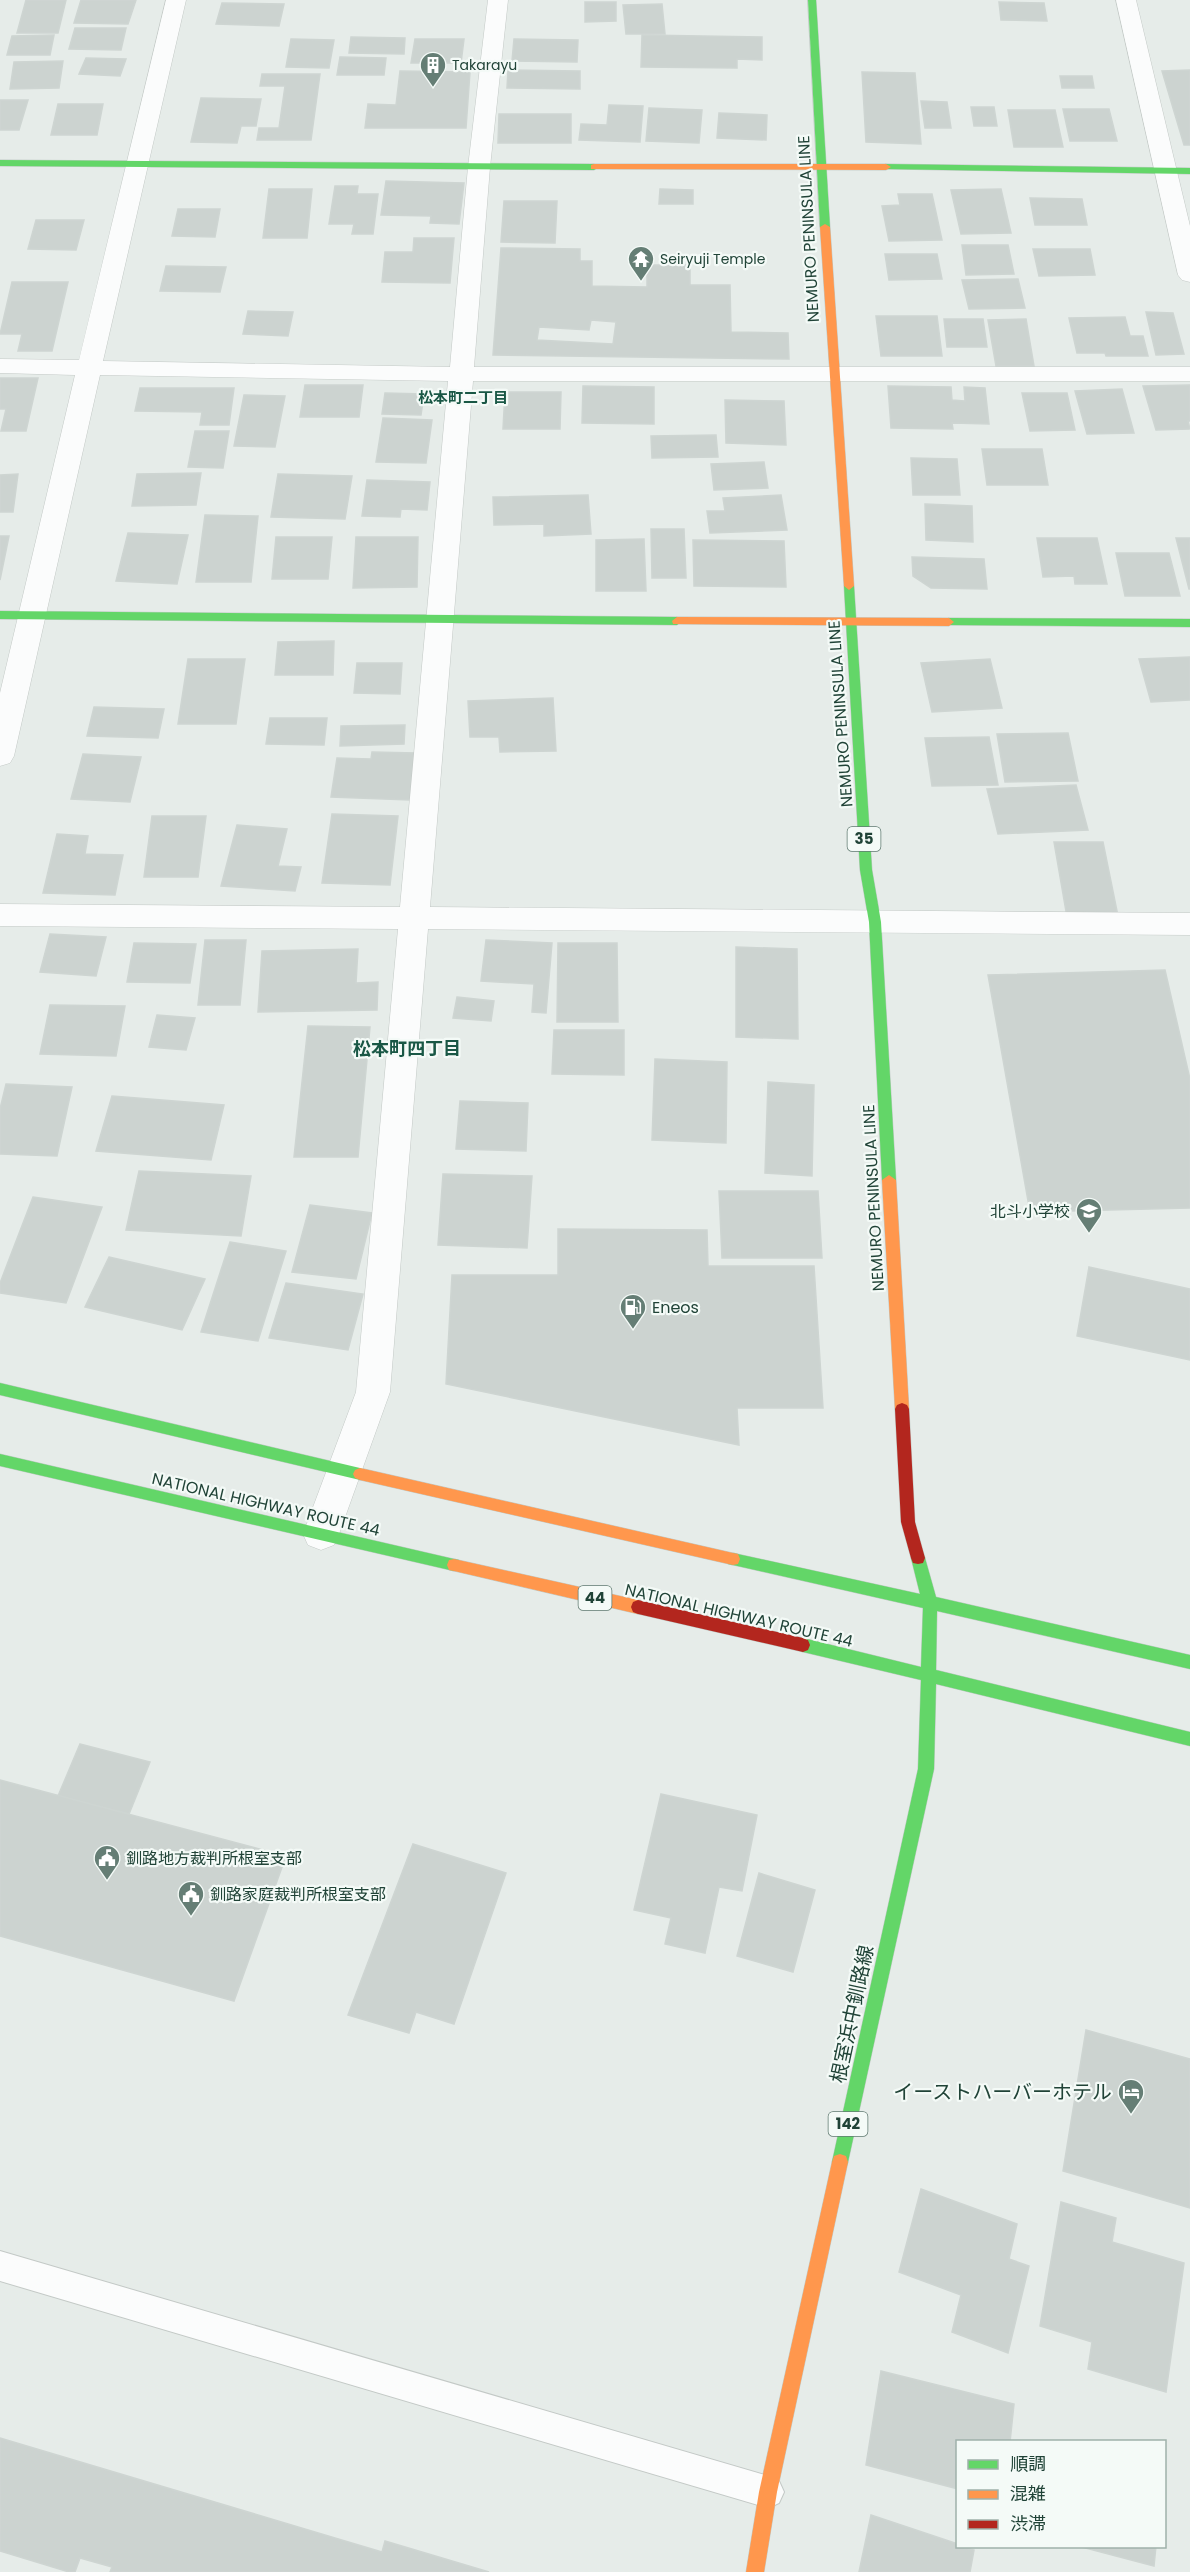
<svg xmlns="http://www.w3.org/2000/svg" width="1190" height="2572" viewBox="0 0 1190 2572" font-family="Poppins,'Noto Sans JP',sans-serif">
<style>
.building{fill:#ccd3d0;stroke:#ced5d2;stroke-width:1.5;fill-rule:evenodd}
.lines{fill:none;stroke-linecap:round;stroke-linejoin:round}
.lane-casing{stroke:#c3c9c6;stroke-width:2}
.street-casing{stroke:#c3c9c6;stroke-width:1}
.fast-casing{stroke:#c1cac6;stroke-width:1}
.slow-casing{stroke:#c1cac6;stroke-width:1}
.jam-casing{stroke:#c1cac6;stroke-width:1}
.lane{fill:#fbfcfc;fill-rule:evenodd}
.street{fill:#fbfcfc;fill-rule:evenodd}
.fast{fill:#63d668;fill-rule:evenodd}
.slow{fill:#ff974d;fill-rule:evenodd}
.jam{fill:#b3261e;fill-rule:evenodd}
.labels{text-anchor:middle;stroke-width:4.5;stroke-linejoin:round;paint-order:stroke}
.far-poi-label{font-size:14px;fill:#204337;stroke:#f4faf7;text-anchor:start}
.far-neighbourhood-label{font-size:15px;font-weight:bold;fill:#195745;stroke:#f4faf7}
.shield{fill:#f4faf7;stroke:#607a71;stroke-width:1.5}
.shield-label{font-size:15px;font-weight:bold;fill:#204337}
.street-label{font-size:16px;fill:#204337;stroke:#f4faf7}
.poi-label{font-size:16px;fill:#204337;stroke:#f4faf7;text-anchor:start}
.neighbourhood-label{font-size:18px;font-weight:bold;fill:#195745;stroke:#f4faf7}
.near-street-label{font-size:20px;fill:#204337;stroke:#f4faf7}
.near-poi-label{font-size:20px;fill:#204337;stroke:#f4faf7;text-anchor:end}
</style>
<rect width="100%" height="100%" fill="#e6ece9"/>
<g class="building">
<polygon points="26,0 66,0 58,33 17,33"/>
<polygon points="81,0 136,0 128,24 74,23"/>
<polygon points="585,2 616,2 616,21 585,22"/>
<polygon points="999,2 1044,3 1047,21 1001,20"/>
<polygon points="222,3 284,4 279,26 216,24"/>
<polygon points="662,4 665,34 626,34 623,5"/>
<polygon points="75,28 126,28 121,50 69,49"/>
<polygon points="54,35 50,55 7,55 12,36"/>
<polygon points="642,35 762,37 762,60 737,59 737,68 641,67"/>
<polygon points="351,37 405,38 404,54 349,53"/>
<polygon points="291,39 334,40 329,68 286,67"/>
<polygon points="415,39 464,39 461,63 411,63"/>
<polygon points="514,39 578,40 577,62 512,61"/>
<polygon points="340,57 386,58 384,75 337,75"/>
<polygon points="86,58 126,59 120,76 79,74"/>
<polygon points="63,61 59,88 10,89 14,62"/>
<polygon points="508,70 580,71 580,89 507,88"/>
<polygon points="1190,70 1190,145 1184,145 1162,71"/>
<polygon points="400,71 470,72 466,128 365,128 368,104 396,105"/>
<polygon points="862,72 915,73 921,144 866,142"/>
<polygon points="262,74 320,74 311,140 257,140 259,128 279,128 285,86 260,86"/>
<polygon points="1060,76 1092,76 1094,88 1062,88"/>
<polygon points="201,98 261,99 256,126 241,126 237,143 191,142"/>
<polygon points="0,100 28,100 19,130 0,130"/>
<polygon points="921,101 947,102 951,128 925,128"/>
<polygon points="58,104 103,104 97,135 51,135"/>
<polygon points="609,105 643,106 640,142 579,140 581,124 607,125"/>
<polygon points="971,107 994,107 997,126 974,126"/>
<polygon points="649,108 702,110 699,143 646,141"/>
<polygon points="1063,109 1109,109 1117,141 1070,141"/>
<polygon points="1008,110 1055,110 1063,147 1014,147"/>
<polygon points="719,113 767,115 766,140 717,138"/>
<polygon points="499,114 571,114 571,143 498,143"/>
<polygon points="386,181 464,183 459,224 430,223 431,216 381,215"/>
<polygon points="335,186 358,186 357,194 378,194 373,234 352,234 354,224 329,224"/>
<polygon points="269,189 312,189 307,238 263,238"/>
<polygon points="660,189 693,190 693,204 659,204"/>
<polygon points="1001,189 1011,233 961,234 951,190"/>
<polygon points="898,194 932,194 942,240 889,241 882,206 900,205"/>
<polygon points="1030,198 1082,199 1087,225 1035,225"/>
<polygon points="504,201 557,201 555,243 501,242"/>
<polygon points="178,209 220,209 215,237 172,236"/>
<polygon points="36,220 84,220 76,250 28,249"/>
<polygon points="414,238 454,238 450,283 382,282 385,252 413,252"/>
<polygon points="962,245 1008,245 1014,274 966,275"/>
<path d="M 501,248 L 580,249 L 580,261 L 592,261 L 592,286 L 647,287 L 647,265 L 690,265 L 690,285 L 730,285 L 731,332 L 788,333 L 789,359 L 493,355 ZM 591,320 L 616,322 L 613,344 L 537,340 L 539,327 L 589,330 Z"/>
<polygon points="1033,249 1090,249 1095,275 1039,276"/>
<polygon points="885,254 937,254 942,279 889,280"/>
<polygon points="166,266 226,267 220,292 160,291"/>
<polygon points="1018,279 1025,308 969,309 962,280"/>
<polygon points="12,282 68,282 52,351 18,351 22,334 0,334"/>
<polygon points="248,311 293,312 288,336 243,334"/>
<polygon points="1146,312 1173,313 1184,354 1156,355"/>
<polygon points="876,316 937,316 942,356 881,356"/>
<polygon points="1125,317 1130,336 1143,336 1148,356 1106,356 1105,353 1077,353 1069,318"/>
<polygon points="944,319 983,319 987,347 947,347"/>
<polygon points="1026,319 1034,366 996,366 988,320"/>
<polygon points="0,378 38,378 26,431 1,431 6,409 0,409"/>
<polygon points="305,385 363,385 359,417 300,417"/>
<polygon points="1190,385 1190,421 1188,421 1190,429 1156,430 1143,386"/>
<polygon points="583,386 654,387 654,424 582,423"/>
<polygon points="888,386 951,387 952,400 965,401 964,387 985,388 989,424 952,423 953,429 891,428"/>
<polygon points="140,388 234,388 229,425 200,425 202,412 135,411"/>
<polygon points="1122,389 1134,433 1087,434 1075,391"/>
<polygon points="505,392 561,392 560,429 503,429"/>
<polygon points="385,393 424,394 421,415 382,414"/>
<polygon points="1022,393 1067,393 1075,430 1030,431"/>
<polygon points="244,395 285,396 275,447 234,446"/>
<polygon points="725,400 784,401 786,445 726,443"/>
<polygon points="383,418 432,420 426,463 376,462"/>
<polygon points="195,431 229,431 223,468 188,467"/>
<polygon points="716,435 718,457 652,458 651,436"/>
<polygon points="982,449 1042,449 1048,485 987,485"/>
<polygon points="911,458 957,459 960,495 913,495"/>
<polygon points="764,462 768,488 714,490 711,464"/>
<polygon points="201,473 196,505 132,506 137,474"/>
<polygon points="18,474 13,512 0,512 0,475"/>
<polygon points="278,474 352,476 345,519 271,517"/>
<polygon points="367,480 430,482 427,510 401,509 400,517 362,516"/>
<polygon points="588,495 591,534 544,536 544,524 494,525 493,497"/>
<polygon points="781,495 787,530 710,533 707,511 725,511 723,498"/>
<polygon points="925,504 972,506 973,542 926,540"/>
<polygon points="205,515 258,516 251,582 196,582"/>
<polygon points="651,529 684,529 686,578 652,578"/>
<polygon points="128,533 188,535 177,584 116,581"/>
<polygon points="0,536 9,536 0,580"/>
<polygon points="276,537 332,537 328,579 272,579"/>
<polygon points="356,537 418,537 417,587 353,588"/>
<polygon points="1037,538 1097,538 1107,584 1075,584 1074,576 1043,577"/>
<polygon points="1176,538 1190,538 1190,589 1189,589"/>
<polygon points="644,539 646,591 596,591 596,540"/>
<polygon points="693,540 784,541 786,587 694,586"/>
<polygon points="1116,553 1169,553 1180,596 1125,596"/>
<polygon points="912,557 984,559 987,589 931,588 913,576"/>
<polygon points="334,641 333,675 275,675 278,642"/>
<polygon points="1190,657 1190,700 1151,702 1139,659"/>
<polygon points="188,659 245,659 236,724 178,724"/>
<polygon points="990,659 1002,708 932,712 921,663"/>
<polygon points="357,663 402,663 400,694 354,693"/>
<polygon points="553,698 556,751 500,752 499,737 470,737 468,701"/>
<polygon points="94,707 164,709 158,738 87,736"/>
<polygon points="270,718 327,718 324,745 266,744"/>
<polygon points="405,725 404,744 340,746 341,726"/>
<polygon points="1068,733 1078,781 1005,782 997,734"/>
<polygon points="989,737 998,785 932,786 925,738"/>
<polygon points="372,752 416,753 410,800 331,797 337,758 371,759"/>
<polygon points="83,754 141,757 130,802 71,799"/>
<polygon points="1076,785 1088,830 998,834 987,789"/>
<polygon points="332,814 398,816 390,885 322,883"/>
<polygon points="152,816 206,816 198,877 144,877"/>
<polygon points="237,825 287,829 278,866 301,867 295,891 221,886"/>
<polygon points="57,834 88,836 85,854 123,855 115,895 43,893"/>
<polygon points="1054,842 1103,842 1118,916 1067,917"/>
<polygon points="50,934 106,937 96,976 40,972"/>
<polygon points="205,940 246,940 240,1005 198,1005"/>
<polygon points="486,940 552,943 546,1013 532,1012 534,984 481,981"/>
<polygon points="134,943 196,944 190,983 127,982"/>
<polygon points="558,943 617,943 618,1022 557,1022"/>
<polygon points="736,947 797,949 798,1039 736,1037"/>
<polygon points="358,949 356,983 378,982 377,1010 258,1012 262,951"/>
<polygon points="1165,970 1190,1079 1190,1208 1030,1212 988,975"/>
<polygon points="457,997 494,1001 491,1021 453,1018"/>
<polygon points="50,1005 125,1006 116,1056 40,1054"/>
<polygon points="157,1015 195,1018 186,1050 149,1047"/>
<polygon points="308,1026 370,1027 358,1157 294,1157"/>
<polygon points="554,1030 624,1030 624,1075 552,1074"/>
<polygon points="655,1059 727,1062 726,1143 652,1140"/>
<polygon points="768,1082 814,1085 812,1176 765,1173"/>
<polygon points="6,1084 72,1087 57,1156 0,1154 0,1109"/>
<polygon points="112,1096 224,1105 211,1160 96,1151"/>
<polygon points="460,1101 528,1103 526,1151 456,1149"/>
<polygon points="139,1171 251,1176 241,1236 126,1230"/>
<polygon points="443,1174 532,1176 527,1248 438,1245"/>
<polygon points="719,1191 818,1191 822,1258 722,1258"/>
<polygon points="33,1197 102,1207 66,1303 0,1293 0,1283"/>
<polygon points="310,1205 372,1213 356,1279 292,1272"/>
<polygon points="558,1229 707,1230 708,1266 814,1266 823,1408 737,1408 739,1445 446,1384 452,1275 558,1275"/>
<polygon points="230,1242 286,1251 258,1341 201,1332"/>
<polygon points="109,1257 205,1279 182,1330 85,1307"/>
<polygon points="1089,1267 1190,1289 1190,1360 1077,1336"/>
<polygon points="286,1283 363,1294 348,1350 269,1338"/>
<polygon points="80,1744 150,1762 129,1814 58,1796"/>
<polygon points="0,1780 286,1856 234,2001 0,1936"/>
<polygon points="661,1794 757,1815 742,1891 719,1887 705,1953 665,1944 671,1918 634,1910"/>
<polygon points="413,1844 506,1873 454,2024 416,2012 409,2033 348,2015"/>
<polygon points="759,1873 815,1890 793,1972 737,1956"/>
<polygon points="1086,2030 1190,2059 1190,2208 1063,2171"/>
<polygon points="921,2189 1017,2224 1009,2259 1029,2266 1008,2353 952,2332 961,2295 899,2272"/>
<polygon points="1061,2202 1116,2218 1112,2242 1184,2263 1166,2392 1088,2369 1092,2342 1040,2326"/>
<polygon points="881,2371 1014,2404 1010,2442 958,2442 958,2489 866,2465"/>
<polygon points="0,2438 382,2552 385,2541 489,2572 110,2572 112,2567 80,2558 75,2572 69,2572 0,2551"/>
<polygon points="871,2515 958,2544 958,2546 974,2550 970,2572 859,2572"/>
<polygon points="1078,2546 1156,2546 1154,2566"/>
</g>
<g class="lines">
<g class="lane-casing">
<polygon id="lane" points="0,2251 768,2476 779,2481 784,2492 779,2503 768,2508 0,2281"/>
</g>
<g class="street-casing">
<g id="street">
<polygon points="166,0 186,0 103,361 450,367 468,167 488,0 508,0 490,167 474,367 1190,367 1190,381 473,381 430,907 1190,913 1190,935 428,929 390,1392 339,1534 334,1545 321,1550 308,1545 303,1534 356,1392 398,929 0,926 0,904 400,907 448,381 100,375 14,756 10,763 0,766 0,693 75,375 0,373 0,359 79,360"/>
<polygon points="1116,0 1136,0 1190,226 1190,282 1182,280 1178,275"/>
</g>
</g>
<g class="fast-casing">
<g id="fast">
<polygon points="808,0 816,0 830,227 825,230 820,227"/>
<polygon points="0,160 594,164 599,167 594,170 0,166"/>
<polygon points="886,164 1190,168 1190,174 883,169 881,167"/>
<polygon points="849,582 854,586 872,870 881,922 896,1180 889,1185 882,1180 869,922 860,870 844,586"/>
<polygon points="0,611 677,617 682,621 677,625 0,619"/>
<polygon points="949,618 1190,619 1190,627 945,625 944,622"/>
<polygon points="0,1383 360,1468 365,1470 367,1474 365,1478 360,1480 0,1395"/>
<polygon points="0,1454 454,1559 459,1560 461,1565 459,1570 454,1571 0,1466"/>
<polygon points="918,1552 923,1553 925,1558 936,1597 1190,1655 1190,1669 937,1611 936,1670 1190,1732 1190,1746 936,1684 934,1769 848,2162 846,2168 840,2170 834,2168 832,2162 918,1769 921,1680 803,1652 798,1650 796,1645 798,1640 803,1638 921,1667 923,1608 733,1565 728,1564 726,1559 728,1554 733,1553 920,1594 911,1558 913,1553"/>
</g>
</g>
<g class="slow-casing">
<g id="slow">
<polygon points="594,164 886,164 891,167 886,170 591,169 591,165"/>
<polygon points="825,224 830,227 854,586 849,590 844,586 820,227"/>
<polygon points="677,617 949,618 954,622 949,626 673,624 672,621"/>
<polygon points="889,1175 896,1180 909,1409 907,1413 902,1415 897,1413 895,1409 882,1180"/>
<polygon points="360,1468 733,1553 738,1554 740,1559 738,1564 733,1565 360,1480 355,1478 353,1474 355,1470"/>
<polygon points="454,1559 638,1600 643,1602 645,1607 643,1612 638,1614 454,1571 449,1570 447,1565 449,1560"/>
<polygon points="840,2154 846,2156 848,2162 777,2492 764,2572 746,2572 759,2492 832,2162 834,2156"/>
</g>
</g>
<g class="jam-casing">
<g id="jam">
<polygon points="902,1403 907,1405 909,1409 915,1522 925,1558 923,1563 918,1564 913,1563 911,1558 901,1522 895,1409 897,1405"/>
<polygon points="638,1600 803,1638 808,1640 810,1645 808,1650 803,1652 638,1614 633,1612 631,1607 633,1602"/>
</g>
</g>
<use href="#lane" class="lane"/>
<use href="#street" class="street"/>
<use href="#fast" class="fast"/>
<use href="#slow" class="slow"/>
<use href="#jam" class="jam"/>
</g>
<defs>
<g id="building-pin" transform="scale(1.35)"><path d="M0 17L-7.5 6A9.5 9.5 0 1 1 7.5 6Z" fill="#657e75" stroke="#f4faf7"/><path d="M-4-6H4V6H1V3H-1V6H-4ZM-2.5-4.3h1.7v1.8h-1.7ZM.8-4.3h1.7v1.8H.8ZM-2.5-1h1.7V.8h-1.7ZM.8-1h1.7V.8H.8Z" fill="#fff"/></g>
<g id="temple-pin" transform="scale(1.35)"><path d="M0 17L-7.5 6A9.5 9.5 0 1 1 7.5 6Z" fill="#657e75" stroke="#f4faf7"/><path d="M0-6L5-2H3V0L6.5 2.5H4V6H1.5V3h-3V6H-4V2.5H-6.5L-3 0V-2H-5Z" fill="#fff"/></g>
<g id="school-pin" transform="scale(1.35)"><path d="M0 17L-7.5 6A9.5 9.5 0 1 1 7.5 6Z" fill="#657e75" stroke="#f4faf7"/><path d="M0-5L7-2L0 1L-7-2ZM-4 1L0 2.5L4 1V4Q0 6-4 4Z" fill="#fff"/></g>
<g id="fuel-pin" transform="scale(1.35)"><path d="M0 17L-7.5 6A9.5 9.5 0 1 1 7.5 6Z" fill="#657e75" stroke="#f4faf7"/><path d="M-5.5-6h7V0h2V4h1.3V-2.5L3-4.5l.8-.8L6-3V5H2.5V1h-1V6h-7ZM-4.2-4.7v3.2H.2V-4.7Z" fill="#fff"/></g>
<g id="civic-pin" transform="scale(1.35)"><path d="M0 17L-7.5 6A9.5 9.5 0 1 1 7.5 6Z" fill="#657e75" stroke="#f4faf7"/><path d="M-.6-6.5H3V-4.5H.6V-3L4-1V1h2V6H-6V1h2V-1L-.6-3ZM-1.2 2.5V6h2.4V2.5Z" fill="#fff"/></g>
<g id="hotel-pin" transform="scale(1.35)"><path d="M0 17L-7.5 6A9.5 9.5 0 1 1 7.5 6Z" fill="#657e75" stroke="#f4faf7"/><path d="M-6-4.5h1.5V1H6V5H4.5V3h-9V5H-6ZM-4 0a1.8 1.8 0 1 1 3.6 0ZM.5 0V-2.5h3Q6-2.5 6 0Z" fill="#fff"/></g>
</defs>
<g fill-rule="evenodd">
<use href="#building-pin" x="433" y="65"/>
<use href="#temple-pin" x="641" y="259"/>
<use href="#school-pin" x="1089" y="1211"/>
<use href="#fuel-pin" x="633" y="1307"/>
<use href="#civic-pin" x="107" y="1858"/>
<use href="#civic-pin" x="191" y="1894"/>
<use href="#hotel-pin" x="1131" y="2092"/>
</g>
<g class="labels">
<g class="far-poi-label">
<text x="452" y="70">Takarayu</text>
<text x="660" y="264">Seiryuji Temple</text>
</g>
<g class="far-neighbourhood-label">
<text x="463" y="403">松本町二丁目</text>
</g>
<g class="shield">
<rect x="847.5" y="827" width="33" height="24" rx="4.5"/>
<rect x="578.5" y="1586" width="33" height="24" rx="4.5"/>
<rect x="828.5" y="2112" width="39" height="24" rx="4.5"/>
</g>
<g class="shield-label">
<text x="864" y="844">35</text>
<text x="595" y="1603">44</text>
<text x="848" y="2129">142</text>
</g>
<g class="street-label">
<text transform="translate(808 229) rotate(-93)" y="6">NEMURO PENINSULA LINE</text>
<text transform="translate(840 714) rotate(-94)" y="6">NEMURO PENINSULA LINE</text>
<text transform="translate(873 1198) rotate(-93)" y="6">NEMURO PENINSULA LINE</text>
<text transform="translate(266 1504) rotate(13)" y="6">NATIONAL HIGHWAY ROUTE 44</text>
<text transform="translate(739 1615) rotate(13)" y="6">NATIONAL HIGHWAY ROUTE 44</text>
</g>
<g class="poi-label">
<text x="1070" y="1217" text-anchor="end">北斗小学校</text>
<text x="652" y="1313">Eneos</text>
<text x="126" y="1864">釧路地方裁判所根室支部</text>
<text x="210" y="1900">釧路家庭裁判所根室支部</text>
</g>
<g class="neighbourhood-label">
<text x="407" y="1055">松本町四丁目</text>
</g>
<g class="near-street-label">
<text transform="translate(852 2014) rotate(-78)" y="7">根室浜中釧路線</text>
</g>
<g class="near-poi-label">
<text x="1112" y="2099">イーストハーバーホテル</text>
</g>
</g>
<rect x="956" y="2440" width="210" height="108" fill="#f4faf7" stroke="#9fb1aa" stroke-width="1.5"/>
<rect x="968" y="2460" width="30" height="9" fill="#63d668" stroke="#9fb1aa" stroke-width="1.5"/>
<text x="1010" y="2470" font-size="18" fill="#204337">順調</text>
<rect x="968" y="2490" width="30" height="9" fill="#ff974d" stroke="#9fb1aa" stroke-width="1.5"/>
<text x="1010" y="2500" font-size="18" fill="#204337">混雑</text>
<rect x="968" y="2520" width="30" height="9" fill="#b3261e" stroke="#9fb1aa" stroke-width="1.5"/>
<text x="1010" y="2530" font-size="18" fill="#204337">渋滞</text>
</svg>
